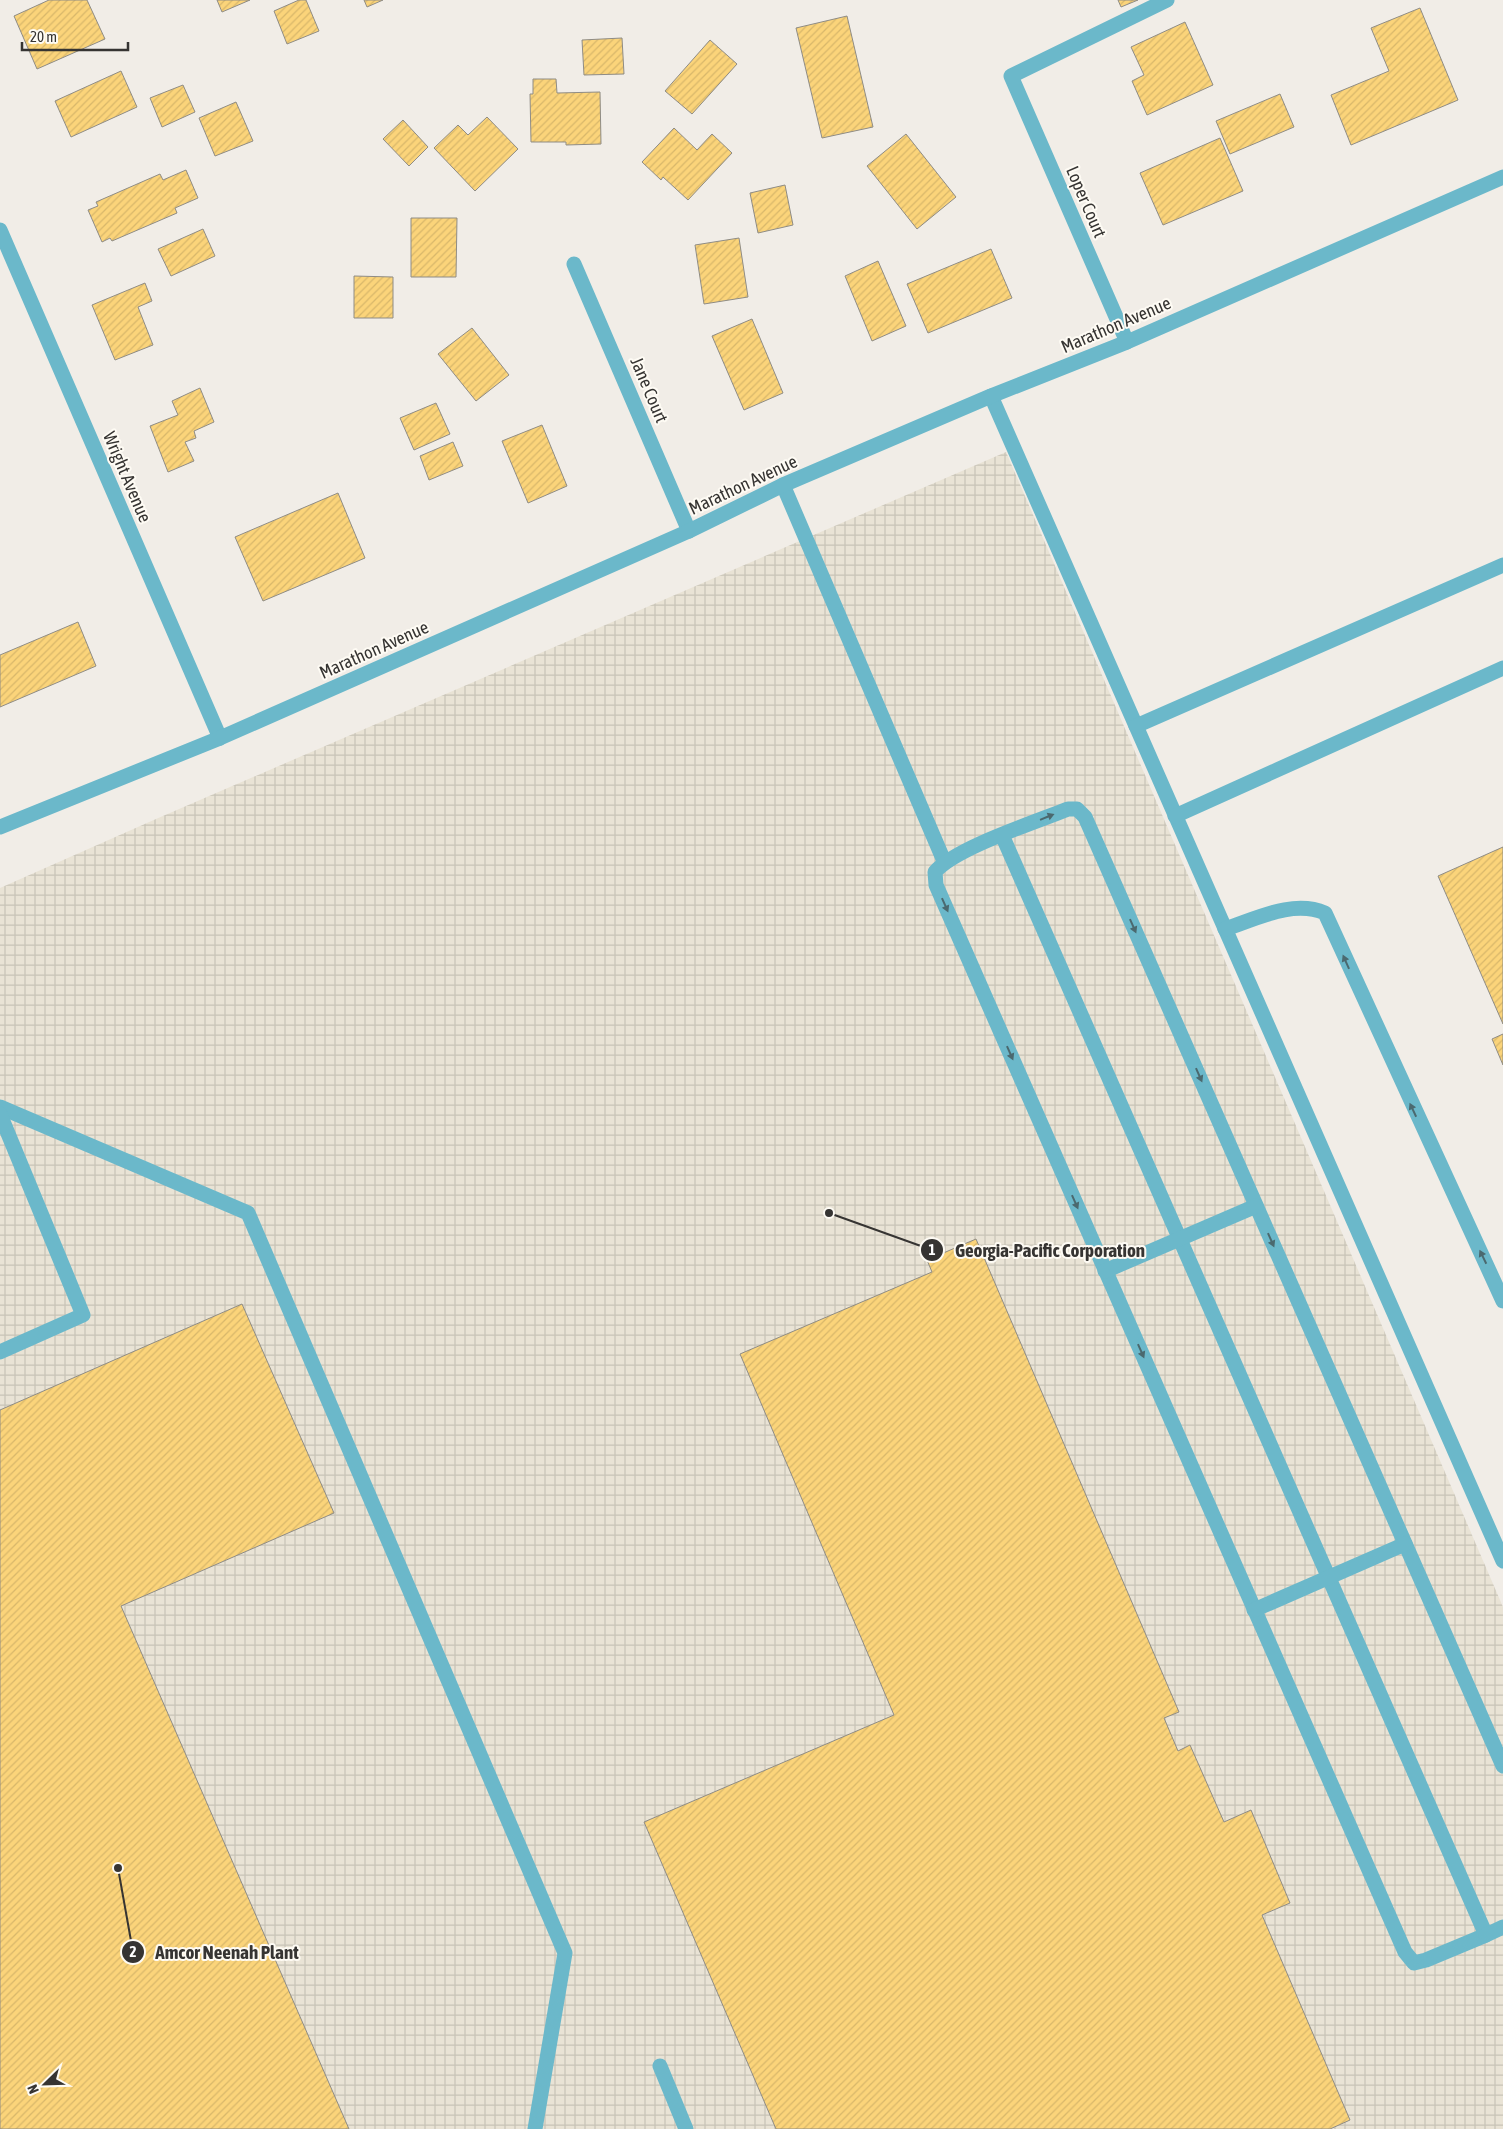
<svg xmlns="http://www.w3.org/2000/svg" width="1503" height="2129" viewBox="0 0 1503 2129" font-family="'Asap Condensed',sans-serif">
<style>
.industrial{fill:url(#industrial-grid)}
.building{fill:url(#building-hatch);stroke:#8f8c85}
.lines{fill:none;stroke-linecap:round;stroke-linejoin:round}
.minor{stroke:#6bb8ca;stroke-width:15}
.oneway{fill:#4b696f}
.labels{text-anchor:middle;stroke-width:4;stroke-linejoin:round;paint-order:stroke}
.street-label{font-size:18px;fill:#363432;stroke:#fefbf4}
.leader{fill:none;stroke:#363432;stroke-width:2}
.callout-dot{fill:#363432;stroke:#fefbf4;stroke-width:2}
.mark-label{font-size:15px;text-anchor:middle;font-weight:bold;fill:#fff}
.callout-label{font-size:19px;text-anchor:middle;font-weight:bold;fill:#363432;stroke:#fefbf4;stroke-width:4;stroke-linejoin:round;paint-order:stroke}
</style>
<defs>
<pattern id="industrial-grid" width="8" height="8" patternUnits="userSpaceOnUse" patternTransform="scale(1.25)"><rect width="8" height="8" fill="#e9e3d5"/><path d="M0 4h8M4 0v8" fill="none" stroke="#c8c3b7"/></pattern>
<pattern id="building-hatch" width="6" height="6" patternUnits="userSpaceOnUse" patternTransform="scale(1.25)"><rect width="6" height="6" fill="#fbd47a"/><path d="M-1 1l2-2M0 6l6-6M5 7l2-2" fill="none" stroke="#d8b76a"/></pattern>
</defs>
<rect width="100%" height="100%" fill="#f1ede7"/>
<polygon class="industrial" points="1006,452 1503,1607 1503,2129 0,2129 0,888 156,819"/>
<g class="building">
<polygon points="49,0 87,0 105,39 37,69 14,16"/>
<polygon points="217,0 250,0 222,12"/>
<polygon points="299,0 306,0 319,31 287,44 274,11"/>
<polygon points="364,0 383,0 367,7"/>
<polygon points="1118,0 1138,0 1121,7"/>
<polygon points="1420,8 1458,100 1351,145 1331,95 1389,71 1371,28"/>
<polygon points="847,16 873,127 822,138 796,28"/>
<polygon points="1185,22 1213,85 1147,115 1132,81 1144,75 1131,47"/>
<polygon points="622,38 624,74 584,75 582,40"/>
<polygon points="710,40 737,64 692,114 665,91"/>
<polygon points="121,71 137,107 71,137 55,101"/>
<polygon points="533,79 556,79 557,93 600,92 601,144 566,145 566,142 531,142 530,94 533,94"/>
<polygon points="183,85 195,112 162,127 150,98"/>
<polygon points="1280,94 1294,127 1230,154 1216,121"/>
<polygon points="236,102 253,141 215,156 199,118"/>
<polygon points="487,117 518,149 475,191 434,148 458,125 468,135"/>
<polygon points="403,120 428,147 409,166 383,139"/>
<polygon points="674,128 697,150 712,134 732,153 688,200 663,177 661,180 642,162"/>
<polygon points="906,134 956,197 917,229 867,166"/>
<polygon points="1220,138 1243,191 1163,225 1140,173"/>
<polygon points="186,170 198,198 175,208 177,213 112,241 110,238 102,242 88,210 98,206 96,202 160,174 163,180"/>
<polygon points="785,185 793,225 758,233 750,193"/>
<polygon points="411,218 457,218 456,277 411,277"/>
<polygon points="203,229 215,256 171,276 158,249"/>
<polygon points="739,238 748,297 704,304 695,245"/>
<polygon points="991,249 1012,298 928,333 907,284"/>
<polygon points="878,261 906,326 872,341 845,276"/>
<polygon points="354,276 393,277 393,318 354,318"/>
<polygon points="145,283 152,301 138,307 153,345 115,360 92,305"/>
<polygon points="752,319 783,393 744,410 712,336"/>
<polygon points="472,328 509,375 476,401 438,354"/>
<polygon points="200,388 214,422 194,431 196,438 185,442 194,461 168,472 150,426 178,415 172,401"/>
<polygon points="436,403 450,434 414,450 400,418"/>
<polygon points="542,425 567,486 528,503 502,441"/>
<polygon points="453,442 463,466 429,480 420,456"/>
<polygon points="338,493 365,558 263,601 235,537"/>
<polygon points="78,622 96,666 0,707 0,655"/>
<polygon points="1503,847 1503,1024 1438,876"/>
<polygon points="1503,1034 1503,1065 1492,1039"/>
<polygon points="976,1239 1179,1712 1164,1718 1178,1751 1190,1745 1224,1822 1251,1810 1290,1903 1262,1915 1350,2120 1330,2129 776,2129 644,1822 894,1715 740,1354 932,1272 927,1260"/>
<polygon points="242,1304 334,1513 121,1606 349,2129 0,2129 0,1410"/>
</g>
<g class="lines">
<g class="minor">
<polyline points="0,230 220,738"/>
<polyline points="574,264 689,531"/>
<polyline points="1127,342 1011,76 1167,0"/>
<polyline points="991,396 1503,1561"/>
<polyline points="783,485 944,861"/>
<polyline points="1136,726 1503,565"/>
<polyline points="1175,816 1503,668"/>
<polyline points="0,827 220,738 689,531 783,485 991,396 1127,342 1503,177"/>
<path d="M 1002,835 L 1486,1935 L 1426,1960 L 1414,1963 L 1405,1952 L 936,885 L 935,872 C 955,848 1036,822 1068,809 L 1077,809 L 1085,817 L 1503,1766"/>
<path d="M 1225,929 C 1256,919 1293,899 1325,913 L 1503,1301"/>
<polyline points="0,1107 248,1213 565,1953 535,2129"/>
<polyline points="0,1114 83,1315 0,1352"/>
<polyline points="1105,1271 1256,1206"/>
<polyline points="1254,1610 1405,1544"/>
<polyline points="1486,1935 1503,1927"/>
<polyline points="660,2066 686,2129"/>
</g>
</g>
<defs><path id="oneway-solid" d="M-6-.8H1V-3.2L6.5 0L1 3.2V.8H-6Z" transform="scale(1.25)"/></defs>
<g class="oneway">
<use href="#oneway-solid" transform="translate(1047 817) rotate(-22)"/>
<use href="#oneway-solid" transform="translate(945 905) rotate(66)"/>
<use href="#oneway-solid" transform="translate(1133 926) rotate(66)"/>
<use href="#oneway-solid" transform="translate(1346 962) rotate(-114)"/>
<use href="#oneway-solid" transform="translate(1010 1053) rotate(66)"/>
<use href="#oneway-solid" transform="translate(1199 1075) rotate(66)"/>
<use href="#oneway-solid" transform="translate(1413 1110) rotate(-115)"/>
<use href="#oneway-solid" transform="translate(1075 1202) rotate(66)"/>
<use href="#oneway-solid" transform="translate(1271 1240) rotate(66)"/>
<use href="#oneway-solid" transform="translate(1483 1257) rotate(-116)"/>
<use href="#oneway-solid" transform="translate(1141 1351) rotate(66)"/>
</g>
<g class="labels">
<g class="street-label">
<text transform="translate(1086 202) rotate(67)" y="6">Loper Court</text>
<text transform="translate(1116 325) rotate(-23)" y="6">Marathon Avenue</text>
<text transform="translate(649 390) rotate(67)" y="6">Jane Court</text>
<text transform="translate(127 477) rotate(67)" y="6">Wright Avenue</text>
<text transform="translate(743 485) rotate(-25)" y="6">Marathon Avenue</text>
<text transform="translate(374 650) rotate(-24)" y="6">Marathon Avenue</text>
</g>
</g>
<path class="leader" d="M829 1213L932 1250M118 1868L133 1952"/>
<g class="callout-dot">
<circle cx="829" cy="1213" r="5"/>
<circle cx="118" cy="1868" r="5"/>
<circle cx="932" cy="1250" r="12"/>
<circle cx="133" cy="1952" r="12"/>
</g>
<g class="mark-label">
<text x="932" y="1255">1</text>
<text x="133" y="1957">2</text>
</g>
<g class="callout-label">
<text x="1050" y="1257">Georgia-Pacific Corporation</text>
<text x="227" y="1959">Amcor Neenah Plant</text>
</g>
<g transform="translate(45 2084) rotate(247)" stroke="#fefbf4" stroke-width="4" paint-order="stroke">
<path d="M0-4L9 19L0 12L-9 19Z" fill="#363432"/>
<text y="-8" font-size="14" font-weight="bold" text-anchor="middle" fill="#363432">N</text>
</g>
<path d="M22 42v8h106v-8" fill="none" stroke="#363432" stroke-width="2.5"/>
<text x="30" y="42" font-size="15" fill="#363432" stroke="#fefbf4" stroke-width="4" paint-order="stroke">20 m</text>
</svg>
